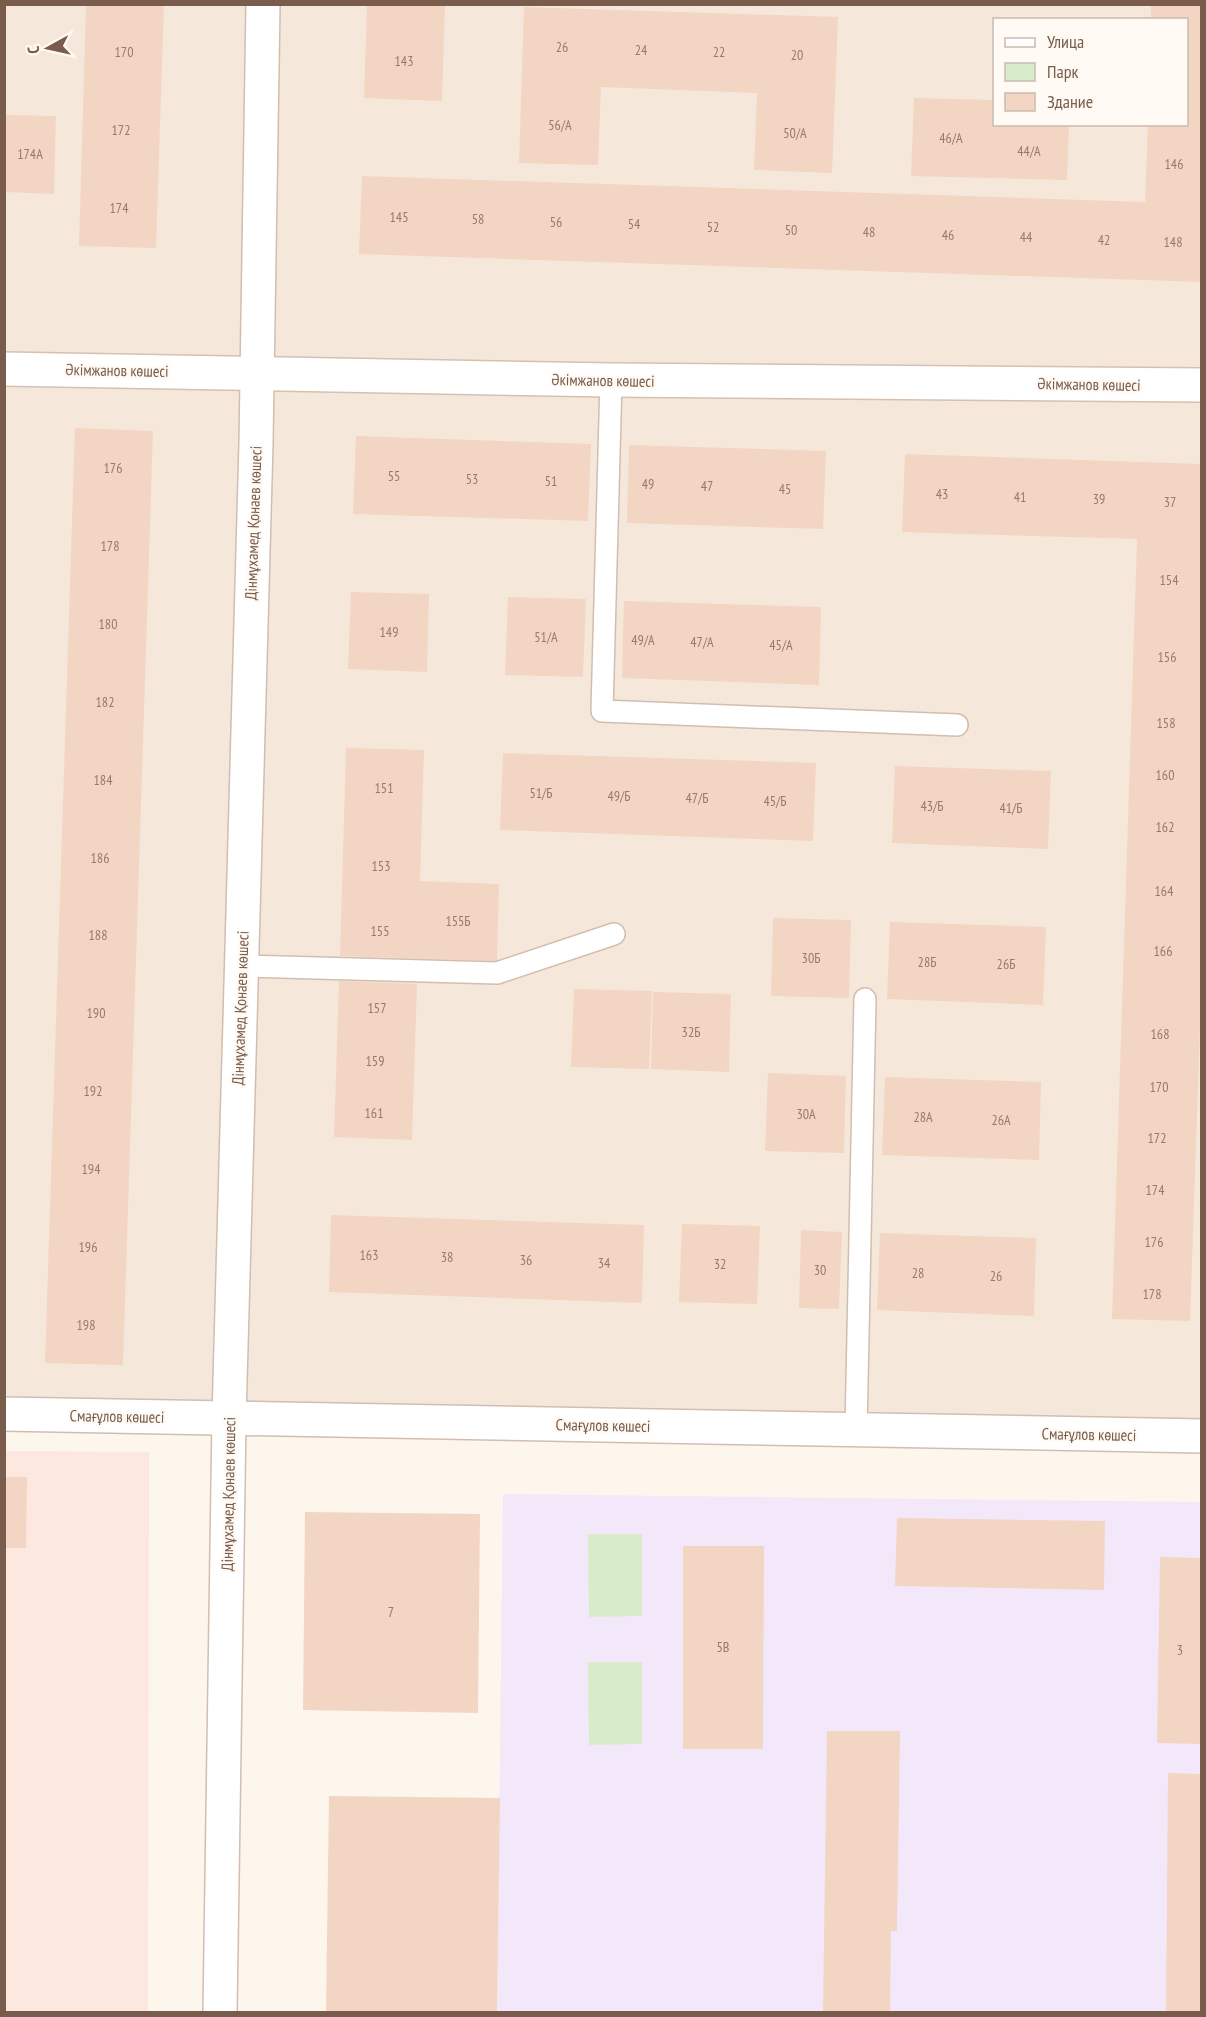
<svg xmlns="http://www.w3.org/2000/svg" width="1206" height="2017" viewBox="0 0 1206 2017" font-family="'PT Sans Narrow',sans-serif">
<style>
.residential{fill:#f5e8da;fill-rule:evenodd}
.commercial{fill:#fde8e0}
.education{fill:#f3e8fa}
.green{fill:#d8ecc9}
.building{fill:#f3d5c3}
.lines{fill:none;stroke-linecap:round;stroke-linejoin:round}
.service-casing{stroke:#d1beb0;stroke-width:24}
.minor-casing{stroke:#d1beb0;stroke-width:36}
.tertiary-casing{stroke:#d1beb0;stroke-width:36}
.secondary-casing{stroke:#d6c0b0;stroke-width:36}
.service{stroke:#fff;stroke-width:21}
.minor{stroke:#fff;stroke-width:33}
.tertiary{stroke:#fff;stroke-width:33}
.secondary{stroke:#fff;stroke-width:33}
.labels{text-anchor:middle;stroke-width:4.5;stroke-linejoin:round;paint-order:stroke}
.number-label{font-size:14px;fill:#987a6a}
.street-label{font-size:16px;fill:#7a5c4d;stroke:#fffaf3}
</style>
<rect width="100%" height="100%" fill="#fdf6ec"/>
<path class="residential" d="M 5,5 L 1201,5 L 1201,1436 L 5,1414 ZM 994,20 L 1186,20 L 1186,124 L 994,124 Z"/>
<polygon class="commercial" points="5,1451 149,1452 148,2012 5,2012"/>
<polygon class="education" points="503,1494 1201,1502 1201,2012 497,2012"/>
<g class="green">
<polygon points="588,1534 642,1534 642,1616 589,1617"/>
<polygon points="588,1662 642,1662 642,1744 589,1745"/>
</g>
<g class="building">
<polygon points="86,4 164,4 156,248 79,246"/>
<polygon points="367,4 445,4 442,101 364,98"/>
<polygon points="1151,4 1202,4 1202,282 359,254 362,176 1145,202 1148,124 1186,124 1186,20 1151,20"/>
<polygon points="524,7 838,17 832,173 754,170 757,93 601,87 598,165 519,163"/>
<polygon points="993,74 994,74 994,124 1069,124 1067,180 911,176 914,98 992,100"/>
<polygon points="4,115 56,116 54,194 4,192"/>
<polygon points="75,428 153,431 123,1365 45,1363"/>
<polygon points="356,436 591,444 588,521 353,514"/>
<polygon points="629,445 826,451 823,529 627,523"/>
<polygon points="905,454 1202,464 1202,970 1190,1321 1112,1319 1137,539 902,532"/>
<polygon points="351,592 429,594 427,672 348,669"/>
<polygon points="508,597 586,599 583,677 505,675"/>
<polygon points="624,601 821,607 819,685 622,678"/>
<polygon points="346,748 424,750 420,881 499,884 497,961 340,956"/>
<polygon points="503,753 816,763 813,841 500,830"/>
<polygon points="895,766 1051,771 1048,849 892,843"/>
<polygon points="773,918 851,920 849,998 771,996"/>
<polygon points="890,922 1046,927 1043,1005 887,999"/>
<polygon points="339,981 417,984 412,1140 334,1137"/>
<polygon points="574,989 652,991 649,1069 571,1067"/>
<polygon points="653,992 731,994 729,1072 651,1069"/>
<polygon points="768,1073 846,1076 844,1153 765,1151"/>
<polygon points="885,1077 1041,1082 1039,1160 882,1155"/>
<polygon points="331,1215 644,1225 642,1303 329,1292"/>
<polygon points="682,1224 760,1226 757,1304 679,1302"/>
<polygon points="801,1230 842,1232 839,1309 799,1308"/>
<polygon points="880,1233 1036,1238 1034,1316 877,1310"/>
<polygon points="4,1477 27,1477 26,1548 4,1548"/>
<polygon points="305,1512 480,1514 478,1713 303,1710"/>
<polygon points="897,1518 1105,1521 1104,1590 895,1586"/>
<polygon points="683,1546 764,1546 763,1749 683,1749"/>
<polygon points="1160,1557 1202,1558 1202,1744 1157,1743"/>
<polygon points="827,1731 900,1731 897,1931 891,1931 890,2012 823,2012"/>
<polygon points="1168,1773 1202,1774 1202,2012 1166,2012"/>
<polygon points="329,1796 500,1798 497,2012 326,2012"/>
</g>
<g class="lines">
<g class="service-casing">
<g id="service">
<polyline points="611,380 602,711 957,725"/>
<polyline points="241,966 497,973 614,934"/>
<polyline points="856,1430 865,999"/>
</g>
</g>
<g class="minor-casing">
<polyline id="minor" points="4,1414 1202,1436"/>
</g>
<g class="tertiary-casing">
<polyline id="tertiary" points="220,2012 229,1418 256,443 263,4"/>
</g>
<g class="secondary-casing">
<polyline id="secondary" points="4,369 611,380 1202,385"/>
</g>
<use href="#service" class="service"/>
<use href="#minor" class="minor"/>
<use href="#tertiary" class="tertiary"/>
<use href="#secondary" class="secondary"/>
</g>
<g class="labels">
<g class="number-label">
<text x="562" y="52">26</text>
<text x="641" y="55">24</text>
<text x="124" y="57">170</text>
<text x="719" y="57">22</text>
<text x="797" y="60">20</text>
<text x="404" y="66">143</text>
<text x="560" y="130">56/А</text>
<text x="121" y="135">172</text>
<text x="795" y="138">50/А</text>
<text x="951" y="143">46/А</text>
<text x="1029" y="156">44/А</text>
<text x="30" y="159">174А</text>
<text x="1174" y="169">146</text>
<text x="119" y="213">174</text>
<text x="399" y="222">145</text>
<text x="478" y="224">58</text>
<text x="556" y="227">56</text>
<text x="634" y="229">54</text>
<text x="713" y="232">52</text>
<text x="791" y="235">50</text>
<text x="869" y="237">48</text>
<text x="948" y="240">46</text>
<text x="1026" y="242">44</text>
<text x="1104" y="245">42</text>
<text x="1173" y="247">148</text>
<text x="113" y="473">176</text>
<text x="394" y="481">55</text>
<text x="472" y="484">53</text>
<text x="551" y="486">51</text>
<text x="648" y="489">49</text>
<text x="707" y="491">47</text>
<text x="785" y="494">45</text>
<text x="942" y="499">43</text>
<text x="1020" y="502">41</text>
<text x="1099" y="504">39</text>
<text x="1170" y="507">37</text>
<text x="110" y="551">178</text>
<text x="1169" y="585">154</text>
<text x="108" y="629">180</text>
<text x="389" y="637">149</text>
<text x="546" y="642">51/А</text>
<text x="643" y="645">49/А</text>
<text x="702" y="647">47/А</text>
<text x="781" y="650">45/А</text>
<text x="1167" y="662">156</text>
<text x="105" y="707">182</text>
<text x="1166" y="728">158</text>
<text x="1165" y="780">160</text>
<text x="103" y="785">184</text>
<text x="384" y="793">151</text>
<text x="541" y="798">51/Б</text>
<text x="619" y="801">49/Б</text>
<text x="697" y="803">47/Б</text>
<text x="775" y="806">45/Б</text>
<text x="932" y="811">43/Б</text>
<text x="1011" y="813">41/Б</text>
<text x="1165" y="832">162</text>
<text x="100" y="863">186</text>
<text x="381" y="871">153</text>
<text x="1164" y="896">164</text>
<text x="458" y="926">155Б</text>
<text x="380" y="936">155</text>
<text x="98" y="940">188</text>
<text x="1163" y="956">166</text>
<text x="811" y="963">30Б</text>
<text x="927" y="967">28Б</text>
<text x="1006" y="969">26Б</text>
<text x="377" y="1013">157</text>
<text x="96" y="1018">190</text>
<text x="691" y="1037">32Б</text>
<text x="1160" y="1039">168</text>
<text x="375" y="1066">159</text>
<text x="1159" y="1092">170</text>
<text x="93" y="1096">192</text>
<text x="374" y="1118">161</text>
<text x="806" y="1119">30А</text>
<text x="923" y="1122">28А</text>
<text x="1001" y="1125">26А</text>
<text x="1157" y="1143">172</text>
<text x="91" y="1174">194</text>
<text x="1155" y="1195">174</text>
<text x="1154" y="1247">176</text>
<text x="88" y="1252">196</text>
<text x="369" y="1260">163</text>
<text x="447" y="1262">38</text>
<text x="526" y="1265">36</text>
<text x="604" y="1268">34</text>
<text x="720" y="1269">32</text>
<text x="820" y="1275">30</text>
<text x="918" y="1278">28</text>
<text x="996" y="1281">26</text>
<text x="1152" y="1299">178</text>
<text x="86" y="1330">198</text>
<text x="391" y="1617">7</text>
<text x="723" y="1652">5В</text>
<text x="1180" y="1655">3</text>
</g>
<g class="street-label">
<text transform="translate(117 370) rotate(1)" y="6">Әкімжанов көшесі</text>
<text transform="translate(603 380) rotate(1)" y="6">Әкімжанов көшесі</text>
<text transform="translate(1089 384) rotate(1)" y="6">Әкімжанов көшесі</text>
<text transform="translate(253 523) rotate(-88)" y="6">Дінмұхамед Қонаев көшесі</text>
<text transform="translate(240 1008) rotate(-88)" y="6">Дінмұхамед Қонаев көшесі</text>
<text transform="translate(117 1416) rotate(1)" y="6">Смағұлов көшесі</text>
<text transform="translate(603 1425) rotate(1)" y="6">Смағұлов көшесі</text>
<text transform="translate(1089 1434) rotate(1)" y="6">Смағұлов көшесі</text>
<text transform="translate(228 1494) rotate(-89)" y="6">Дінмұхамед Қонаев көшесі</text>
</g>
</g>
<rect width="1206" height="2017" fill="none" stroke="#7a5c4d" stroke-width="12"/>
<rect x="993" y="18" width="195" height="108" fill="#fffaf3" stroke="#cabbb1" stroke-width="1.5"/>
<rect x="1005" y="38" width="30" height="9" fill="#ffffff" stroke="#cabbb1" stroke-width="1.5"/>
<text x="1047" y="48" font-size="18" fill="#7a5c4d">Улица</text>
<rect x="1005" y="63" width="30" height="18" fill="#d8ecc9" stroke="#cabbb1" stroke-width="1.5"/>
<text x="1047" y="78" font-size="18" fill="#7a5c4d">Парк</text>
<rect x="1005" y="93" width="30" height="18" fill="#f3d5c3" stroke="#cabbb1" stroke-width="1.5"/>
<text x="1047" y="108" font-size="18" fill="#7a5c4d">Здание</text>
<g transform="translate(48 48) rotate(262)" stroke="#fffaf3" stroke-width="4.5" paint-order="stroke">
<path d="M0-4.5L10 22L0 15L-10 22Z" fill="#7a5c4d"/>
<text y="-9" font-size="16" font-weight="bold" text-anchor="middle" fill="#7a5c4d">С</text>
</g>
</svg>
